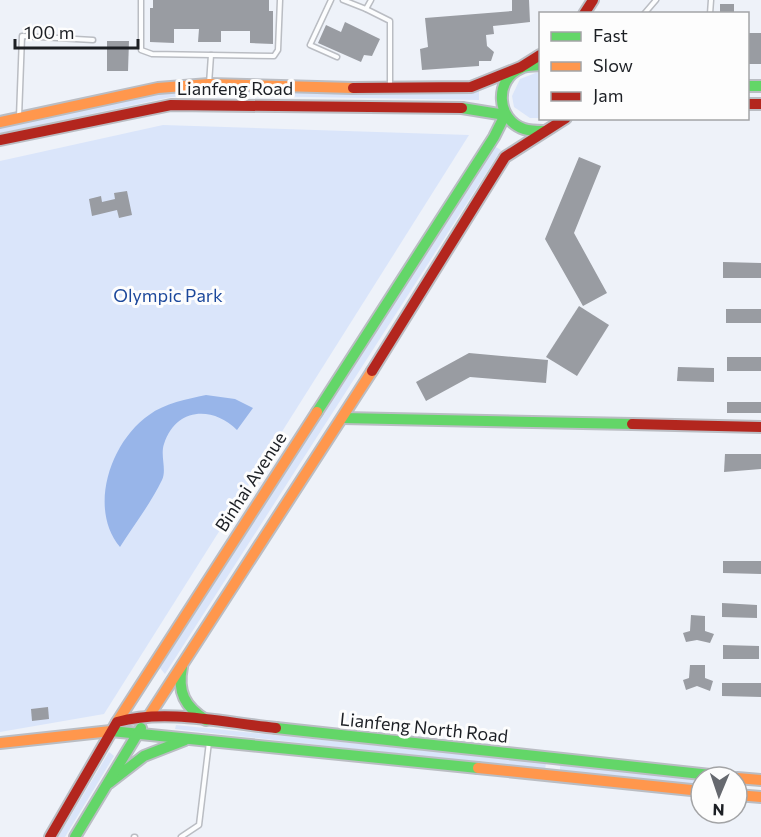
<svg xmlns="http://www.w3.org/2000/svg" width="761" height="837" viewBox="0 0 761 837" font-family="Commissioner,sans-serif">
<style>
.green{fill:#dae5fa}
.water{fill:#98b5e9}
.building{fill:#999ca2}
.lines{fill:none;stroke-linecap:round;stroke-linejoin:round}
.lane-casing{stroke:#babdc3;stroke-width:7}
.fast-casing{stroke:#babdc3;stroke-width:14}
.slow-casing{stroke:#babdc3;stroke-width:14}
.jam-casing{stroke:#babdc3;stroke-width:14}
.lane{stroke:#fcfdfe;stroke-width:4}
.fast{stroke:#63d668;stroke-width:10}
.slow{stroke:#ff974d;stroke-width:10}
.jam{stroke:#b3261e;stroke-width:10}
.labels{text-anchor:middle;stroke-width:6;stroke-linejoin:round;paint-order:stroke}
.street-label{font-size:18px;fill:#1c1f24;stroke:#fdfdfd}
.park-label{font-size:18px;fill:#1c489b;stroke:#fdfdfd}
</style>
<rect width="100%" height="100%" fill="#eef2f9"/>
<g class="green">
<polygon points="538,72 540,73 540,118 530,118 514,107 512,96 520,79"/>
<polygon points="196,90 382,93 479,91 479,100 199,95 171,97 0,133 0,126 168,91"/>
<polygon points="163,125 469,135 104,714 0,732 0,161"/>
<polygon points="494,146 501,150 165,674 160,668"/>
<polygon points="176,725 546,763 545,770 175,729"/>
<polygon points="109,752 114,756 65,837 58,837"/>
<polygon points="560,764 701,779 701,786 560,771"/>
</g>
<path class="water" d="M 206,395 L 235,399 L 253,408 L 237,430 C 213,406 176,407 164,444 C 160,455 167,470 162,480 C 151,503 134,525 120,547 C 88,509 110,442 149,415 C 165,403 187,399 206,395 Z"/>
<g class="building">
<polygon points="153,0 269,0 269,11 273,11 273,44 250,43 250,31 221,31 221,42 198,42 199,29 174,29 174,43 150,42 150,8 153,8"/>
<polygon points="512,0 529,0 530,22 493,26 494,34 486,35 487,46 494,52 491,61 479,61 479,66 422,70 420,49 428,47 425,18 512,11"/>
<rect x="720" y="4" width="14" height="10"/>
<polygon points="345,22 380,39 372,56 364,55 361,62 318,43 326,25 341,32"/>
<rect x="747" y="33" width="14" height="31"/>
<polygon points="107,41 129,41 128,71 107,71"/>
<polygon points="579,157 601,166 574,233 607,293 583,306 545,239"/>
<polygon points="127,191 132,215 119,218 117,210 92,216 89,199 101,196 102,202 115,199 114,193"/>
<polygon points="723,262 761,263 761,278 723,278"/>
<polygon points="579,306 609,325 577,376 546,357"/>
<rect x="726" y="309" width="35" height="14"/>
<polygon points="469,353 548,360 546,383 470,377 426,401 416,382"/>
<rect x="727" y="357" width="34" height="14"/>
<polygon points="678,367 714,368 714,382 677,381"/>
<rect x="727" y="402" width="34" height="11"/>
<polygon points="725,454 761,454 761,469 724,472"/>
<polygon points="723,561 761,561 761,574 723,573"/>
<polygon points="722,603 757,605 757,618 722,617"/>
<polygon points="691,615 705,616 705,631 714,634 710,643 697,640 686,642 683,633 690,631"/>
<polygon points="723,645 759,646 759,659 723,659"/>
<polygon points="690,665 705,665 705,678 713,681 710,691 697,686 686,690 683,680 689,678"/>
<polygon points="722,683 761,683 761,697 722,696"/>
<polygon points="48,707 49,719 32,721 31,709"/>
</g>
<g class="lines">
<g class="lane-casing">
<g id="lane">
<polyline points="141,0 141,50 152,54 274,56 278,50 280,0"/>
<polyline points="331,0 310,45 337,57"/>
<polyline points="343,0 366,9"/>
<polyline points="371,0 366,9 390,21 390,89"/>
<polyline points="644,14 656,0"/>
<polyline points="710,14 711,0"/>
<polyline points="209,84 211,55"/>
<polyline points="19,117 22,36 93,40"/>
<polyline points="134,837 135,837"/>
<polyline points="181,837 199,825 209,742"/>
</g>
</g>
<g class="fast-casing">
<g id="fast">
<path d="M 540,65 C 534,66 527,65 521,68 C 494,79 496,120 524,129 C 530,131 537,131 543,131"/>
<polyline points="748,86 761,86"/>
<polyline points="317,412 494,137 505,115 462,108"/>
<polyline points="343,418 632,424"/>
<path d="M 182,667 C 177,692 185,707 206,720"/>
<polyline points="276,728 729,777"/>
<polyline points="111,731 478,768"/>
<polyline points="109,783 144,756 185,740"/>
<polyline points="75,837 141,728"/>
</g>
</g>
<g class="slow-casing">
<g id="slow">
<polyline points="0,122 158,88 209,84 353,88"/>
<polyline points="149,716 372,371"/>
<polyline points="117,722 317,412"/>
<polyline points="0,743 111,731"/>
<polyline points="478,768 701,791"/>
<polyline points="737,778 761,780"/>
<polyline points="737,795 761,797"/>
</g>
</g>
<g class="jam-casing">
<g id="jam">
<polyline points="584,14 593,0"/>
<polyline points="353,88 471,87 521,67 540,55"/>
<polyline points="748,104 761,104"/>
<polyline points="0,140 171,105 462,108"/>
<polyline points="372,371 505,157 566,118"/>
<polyline points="632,424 761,427"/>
<path d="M 50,837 L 117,722 C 167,708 225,723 276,728"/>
</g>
</g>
<use href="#lane" class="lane"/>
<use href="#fast" class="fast"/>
<use href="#slow" class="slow"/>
<use href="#jam" class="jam"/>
</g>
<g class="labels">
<g class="street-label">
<text x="235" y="95">Lianfeng Road</text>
<text transform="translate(251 482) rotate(-57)" y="6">Binhai Avenue</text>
<text transform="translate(424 728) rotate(6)" y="6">Lianfeng North Road</text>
</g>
<g class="park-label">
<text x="168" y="302">Olympic Park</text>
</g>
</g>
<rect x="539" y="12" width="210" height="108" fill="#fdfdfd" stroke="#a3a4a6" stroke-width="1.5"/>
<rect x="551" y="32" width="30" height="9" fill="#63d668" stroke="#a3a4a6" stroke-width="1.5"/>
<text x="593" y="42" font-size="18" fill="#1c1f24">Fast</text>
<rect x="551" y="62" width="30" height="9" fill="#ff974d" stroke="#a3a4a6" stroke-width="1.5"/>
<text x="593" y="72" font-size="18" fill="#1c1f24">Slow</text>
<rect x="551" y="92" width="30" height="9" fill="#b3261e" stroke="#a3a4a6" stroke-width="1.5"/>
<text x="593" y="102" font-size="18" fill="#1c1f24">Jam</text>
<g transform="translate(719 795) rotate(182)"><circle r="28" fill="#fdfdfd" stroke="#a3a4a6" stroke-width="1.5"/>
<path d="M0-4.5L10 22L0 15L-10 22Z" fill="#66696f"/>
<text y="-9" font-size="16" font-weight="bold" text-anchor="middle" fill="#1c1f24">N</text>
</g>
<path d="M15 39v9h123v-9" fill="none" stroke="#1c1f24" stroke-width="3"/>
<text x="24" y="39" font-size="18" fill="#1c1f24" stroke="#fdfdfd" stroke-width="4.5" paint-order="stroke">100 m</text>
</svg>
